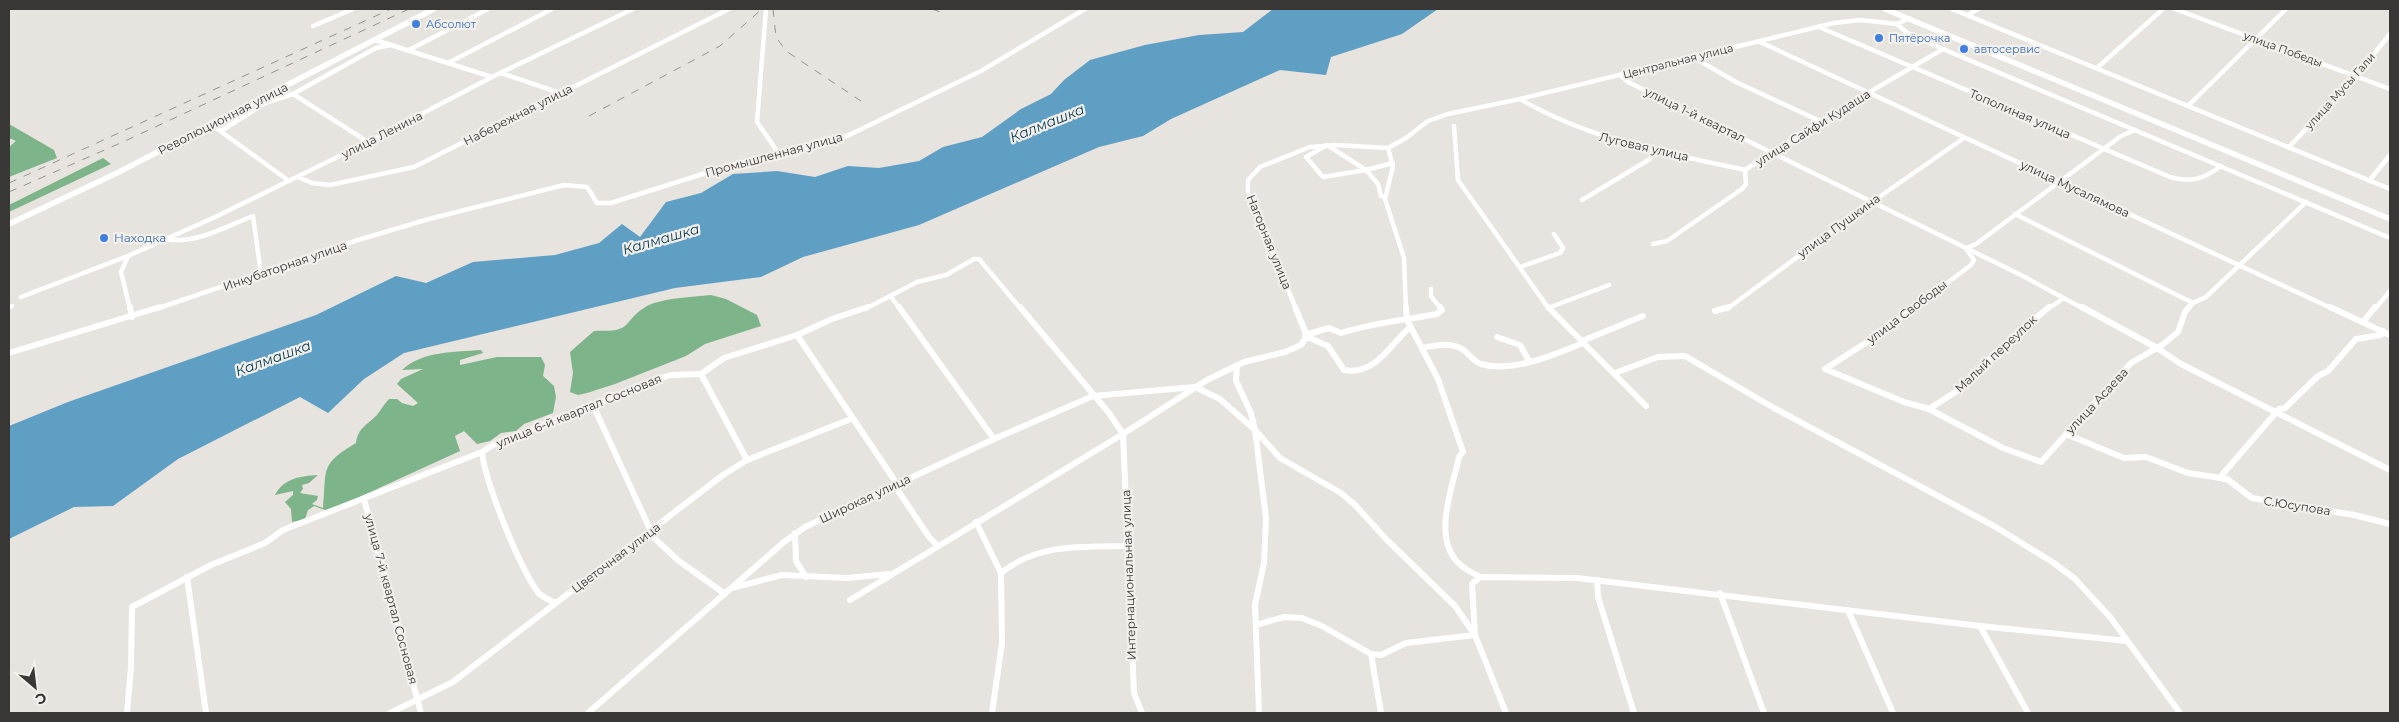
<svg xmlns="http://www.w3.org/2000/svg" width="2399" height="722" viewBox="0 0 2399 722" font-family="Montserrat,sans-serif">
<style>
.forest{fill:#7db489}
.water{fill:#609fc4}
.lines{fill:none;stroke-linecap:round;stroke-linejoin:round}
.minor-far1{stroke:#fff;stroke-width:4.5}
.minor{stroke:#fff;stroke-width:6}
.major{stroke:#fff;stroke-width:5.5}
.rail{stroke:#979390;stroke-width:1;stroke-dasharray:8 8;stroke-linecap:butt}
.shop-dot{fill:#3f7fe0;stroke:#f4f0eb;stroke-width:2}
.labels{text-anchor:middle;stroke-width:4.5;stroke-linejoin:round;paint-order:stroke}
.far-shop-label{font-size:11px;fill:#366cbe;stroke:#f4f0eb;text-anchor:start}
.far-street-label{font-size:11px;fill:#393735;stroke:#f4f0eb}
.street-label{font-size:12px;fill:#393735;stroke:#f4f0eb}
.shop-label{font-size:12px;fill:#366cbe;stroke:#f4f0eb;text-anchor:start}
.water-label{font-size:14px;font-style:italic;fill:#023a54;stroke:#f4f0eb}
</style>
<rect width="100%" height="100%" fill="#e7e3de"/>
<g class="forest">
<polygon points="9,124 54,150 57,158 9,177 9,147 16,141 9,138"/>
<polygon points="103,158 111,164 9,212 9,205"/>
<path d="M 711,295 L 726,299 L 757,315 L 761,326 L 705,344 L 686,356 L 615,384 L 587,393 L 578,395 L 570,392 L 573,373 L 570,352 L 594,331 C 605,330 619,333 627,324 C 633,317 638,311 647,306 C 663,298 693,297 711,295 Z"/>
<path d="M 481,350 L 483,353 L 460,360 L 460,365 L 497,357 L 541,357 L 545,365 L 543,376 L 554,386 L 556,397 L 553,413 L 524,424 L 516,431 L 501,433 L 490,441 L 477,444 L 464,431 L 455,436 L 460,451 L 342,505 L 325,510 L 314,506 L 308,510 L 305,519 L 292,522 L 291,509 L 285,502 L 293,495 L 293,491 L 275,495 C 284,478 301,476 318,475 L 309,483 L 302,485 L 303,489 L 300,493 L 318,496 L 317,500 L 312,504 L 323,508 C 327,469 319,465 356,443 C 358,428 367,425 377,415 C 381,410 384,404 389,399 L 397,399 L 402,403 L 413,406 L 418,403 L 397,384 L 401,379 L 423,369 L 402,370 C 422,351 455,352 481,350 Z"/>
</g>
<polygon class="water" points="1273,9 1438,9 1402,34 1331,57 1326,75 1280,70 1171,119 1143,136 1099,147 919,225 803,257 761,277 675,288 404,353 364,379 328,413 300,397 178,459 113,506 74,507 9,539 9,426 68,402 316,315 396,276 426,283 473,262 555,255 599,243 622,224 640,237 666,202 701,193 733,174 777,171 815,177 848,166 879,168 919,161 943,147 982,137 1021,109 1051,94 1064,80 1090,60 1145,45 1199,35 1243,32"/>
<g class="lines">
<g class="minor-far1">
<polyline points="766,9 757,122 779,154"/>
<polyline points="1952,9 2390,189"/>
<polyline points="2175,9 2390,89"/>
<polyline points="1968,15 1978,9"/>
<polyline points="313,26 353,9"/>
<path d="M 1819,27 L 2170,177 C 2191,183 2204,179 2221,166"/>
<polyline points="375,40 492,77"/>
<polyline points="1760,42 2333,309"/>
<polyline points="1943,49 2390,238"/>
<polyline points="409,50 488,9"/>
<polyline points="1693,57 1736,82 1820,121"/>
<polyline points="448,63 552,9"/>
<polyline points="2097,68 2163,9"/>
<polyline points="501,73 560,93"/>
<polyline points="1620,75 1628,82 2021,275 2084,309"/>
<polyline points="293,94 368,142"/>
<path d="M 1520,99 C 1590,140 1667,153 1745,170"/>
<polyline points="2188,106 2286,9"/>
<polyline points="212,125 289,181"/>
<polyline points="1454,126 1458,180 1549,309"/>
<polyline points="221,131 265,103 293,94 376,48 391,45"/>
<polygon points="1327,145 1366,170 1323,177 1306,157"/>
<polyline points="2289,147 2356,76 2390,34"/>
<polyline points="1388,148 1393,166 1385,199 1404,258 1406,309"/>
<polyline points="1366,170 1378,184 1381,196 1385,197"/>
<polyline points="1366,170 1393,163"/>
<polyline points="1745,170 1822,120 1943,49 1906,32 1897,24"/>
<polyline points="298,177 312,183 330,185 414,167 729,9"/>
<polyline points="2369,181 2390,155"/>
<polyline points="1582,200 1650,159 1654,150"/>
<polyline points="2015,214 2193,303"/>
<path d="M 166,239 C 194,245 227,226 253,216 L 261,274"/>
<polyline points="1653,244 1667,241 1742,189 1746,184 1745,170"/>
<polyline points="1967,248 1976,244 2121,136 2135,130"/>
<polyline points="128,256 121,272 130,309"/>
<polyline points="1520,267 1560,253 1563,248 1554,234"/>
<polyline points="1431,289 1431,296 1441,309"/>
<polyline points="21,297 128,256 213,218 368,142 492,77 633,9"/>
<polyline points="891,297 900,309"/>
<polyline points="9,307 12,306"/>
<polyline points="1548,308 1609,285"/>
<polyline points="156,309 358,240 429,219 564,185 587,187 597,203 611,203 728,166 814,146 849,135 981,71 1085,9"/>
<polyline points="865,309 917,282 946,275 974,259 979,259 1021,309"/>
<polyline points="1296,309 1248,191 1248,180 1260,167 1310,147 1336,145 1388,148 1406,138 1428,121 1448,114 1520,99 1834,23 1860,20 1897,24 1909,18"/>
<polyline points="1727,309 1872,202 1964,138"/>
<polyline points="1913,309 1971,265 1974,260 1967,250"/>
<polyline points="2048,309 2064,298"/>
<polyline points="2188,309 2193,303 2206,297 2306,202"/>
<polyline points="2375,309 2390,291"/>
</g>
<g class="minor">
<polyline points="130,307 132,317"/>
<polyline points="899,307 994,439"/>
<polyline points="1020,307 1109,413 1123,434 1134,693 1142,713"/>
<path d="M 1406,307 L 1407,320 L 1438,379 L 1463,452 L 1459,457 C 1452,490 1430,542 1463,567 C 1468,571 1475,574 1480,577"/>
<polyline points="1548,307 1646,406"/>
<polyline points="2082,307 2157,348 2181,364 2390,470"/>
<polyline points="2330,307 2390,335"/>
<polyline points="1715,311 1729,307"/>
<polyline points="2363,322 2375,307"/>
<polyline points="797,335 897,484 897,489 929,537 938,546"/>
<path d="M 1305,335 L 1329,328 L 1341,333 C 1372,323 1405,320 1437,314 L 1442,310 L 1440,307"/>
<path d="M 1305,336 L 1328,346 L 1344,370 C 1375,376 1390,345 1410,327"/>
<polyline points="1497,337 1520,345 1529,361"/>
<polyline points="1582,341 1643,316"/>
<path d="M 1422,348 C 1437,345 1454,341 1466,352 C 1471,357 1475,362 1481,364 C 1514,373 1553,355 1583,343"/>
<polyline points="9,353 160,307"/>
<polyline points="1237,365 1236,381 1251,413 1255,430 1280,458 1341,493 1355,505 1387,540 1455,606 1475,635 1406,643 1381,655 1371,654 1322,626 1302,618 1284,617 1256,625"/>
<polyline points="1825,369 1904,402 1929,409 2003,448 2041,462 2131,363 2162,345 2178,332 2185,312 2189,307"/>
<polyline points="1825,369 1875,337 1914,307"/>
<polyline points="1615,373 1658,357 1685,356 1774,408 1994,526 2054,563 2075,579 2110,617 2180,713"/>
<polyline points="701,374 724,358 797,335 832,319 868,307"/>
<polyline points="701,374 747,460"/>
<polyline points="593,405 654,538 679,561 725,594"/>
<polyline points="1929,409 1960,389 1993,355 2049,307"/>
<polyline points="2066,434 2124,458 2146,457 2188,473 2227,479 2252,498 2354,515 2390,524"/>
<polyline points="2224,479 2222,475 2279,409 2285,408 2318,376 2328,371 2356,339 2381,335 2383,331"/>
<polyline points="364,499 421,713"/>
<polyline points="976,522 1001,573 1002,643 992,713"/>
<polyline points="795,533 796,561 806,577"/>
<path d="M 1001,573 C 1038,543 1082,547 1128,546"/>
<polyline points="187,577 206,713"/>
<polyline points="1597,580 1598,597 1634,713"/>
<polyline points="732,588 782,575 847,578 889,574"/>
<polyline points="1720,593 1764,713"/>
<polyline points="850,600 1123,434 1207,380 1244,362 1285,352 1301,345 1305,339 1305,331 1295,307"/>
<path d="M 556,603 C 549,600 541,597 537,591 C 519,566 485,482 482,452 L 493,445 L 661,378 L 671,375 L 701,374"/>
<polyline points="1848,610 1893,713"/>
<polyline points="1980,626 2028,713"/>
<polyline points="1371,654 1381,713"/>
<polyline points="127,713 131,667 132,607 211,565 265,543 283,530 482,452"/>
<polyline points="390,713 453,682 723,475 747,460 851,419"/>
<polyline points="588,713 784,542 805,527 994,439 1093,396 1195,387 1220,399 1255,430 1266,518 1264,563 1255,605 1259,713"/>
<polyline points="1506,713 1475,635 1472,584 1480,577 1577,578 1980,626 2127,641"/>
</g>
<g class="major">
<polyline points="1885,9 2390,219"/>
<polyline points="9,224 117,173 434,9"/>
</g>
<g class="rail">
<polyline points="773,9 776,37 786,51 861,101"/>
<polyline points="932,9 946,14"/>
<polyline points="589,116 720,46 762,9"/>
<polyline points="9,183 391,9"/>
<polyline points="9,192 125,141 409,9"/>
</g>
</g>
<g class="shop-dot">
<circle cx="416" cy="24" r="5"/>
<circle cx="1879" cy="38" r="5"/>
<circle cx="1964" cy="49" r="5"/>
<circle cx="104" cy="238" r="5"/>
</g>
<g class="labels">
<g class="far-shop-label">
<text x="426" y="28">Абсолют</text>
<text x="1889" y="42">Пятёрочка</text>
<text x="1974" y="53">автосервис</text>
</g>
<g class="far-street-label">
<text transform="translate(2283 49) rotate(20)" y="4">улица Победы</text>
<text transform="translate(1678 61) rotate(-14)" y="4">Центральная улица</text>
<text transform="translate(2340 91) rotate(-48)" y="4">улица Мусы Гали</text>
</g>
<g class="street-label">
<text transform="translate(2020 114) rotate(23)" y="4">Тополиная улица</text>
<text transform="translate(518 115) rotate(-27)" y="4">Набережная улица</text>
<text transform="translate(1695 115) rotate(26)" y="4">улица 1-й квартал</text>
<text transform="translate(223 119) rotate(-27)" y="4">Революционная улица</text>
<text transform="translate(1813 128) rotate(-32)" y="4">улица Сайфи Кудаша</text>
<text transform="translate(382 135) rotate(-27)" y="4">улица Ленина</text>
<text transform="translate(1644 147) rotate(13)" y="4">Луговая улица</text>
<text transform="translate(774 155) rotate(-15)" y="4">Промышленная улица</text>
<text transform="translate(2075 189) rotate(25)" y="4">улица Мусалямова</text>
<text transform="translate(1839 226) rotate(-36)" y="4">улица Пушкина</text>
<text transform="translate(1269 242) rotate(68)" y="4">Нагорная улица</text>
<text transform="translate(285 266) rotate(-19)" y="4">Инкубаторная улица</text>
<text transform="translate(1907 312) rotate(-37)" y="4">улица Свободы</text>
<text transform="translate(1996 354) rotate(-43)" y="4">Малый переулок</text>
<text transform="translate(2097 401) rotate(-47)" y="4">улица Асаева</text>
<text transform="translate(579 411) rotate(-22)" y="4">улица 6-й квартал Сосновая</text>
<text transform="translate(865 499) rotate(-25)" y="4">Широкая улица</text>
<text transform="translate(2297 506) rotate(9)" y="4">С.Юсупова</text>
<text transform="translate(616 558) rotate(-37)" y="4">Цветочная улица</text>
<text transform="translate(1129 575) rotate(-92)" y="4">Интернациональная улица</text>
<text transform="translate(391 599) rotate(75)" y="4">улица 7-й квартал Сосновая</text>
</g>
<g class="shop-label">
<text x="114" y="242">Находка</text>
</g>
<g class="water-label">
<text transform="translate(1047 123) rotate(-22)" y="5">Калмашка</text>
<text transform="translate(661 239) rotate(-16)" y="5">Калмашка</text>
<text transform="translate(273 358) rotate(-20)" y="5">Калмашка</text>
</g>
</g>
<rect width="2399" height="722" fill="none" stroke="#393735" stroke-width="20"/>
<g transform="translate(35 687) rotate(152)" stroke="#f4f0eb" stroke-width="4" paint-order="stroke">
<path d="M0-4L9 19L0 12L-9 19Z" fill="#393735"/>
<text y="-8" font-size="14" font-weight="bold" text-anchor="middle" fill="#393735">С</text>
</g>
</svg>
